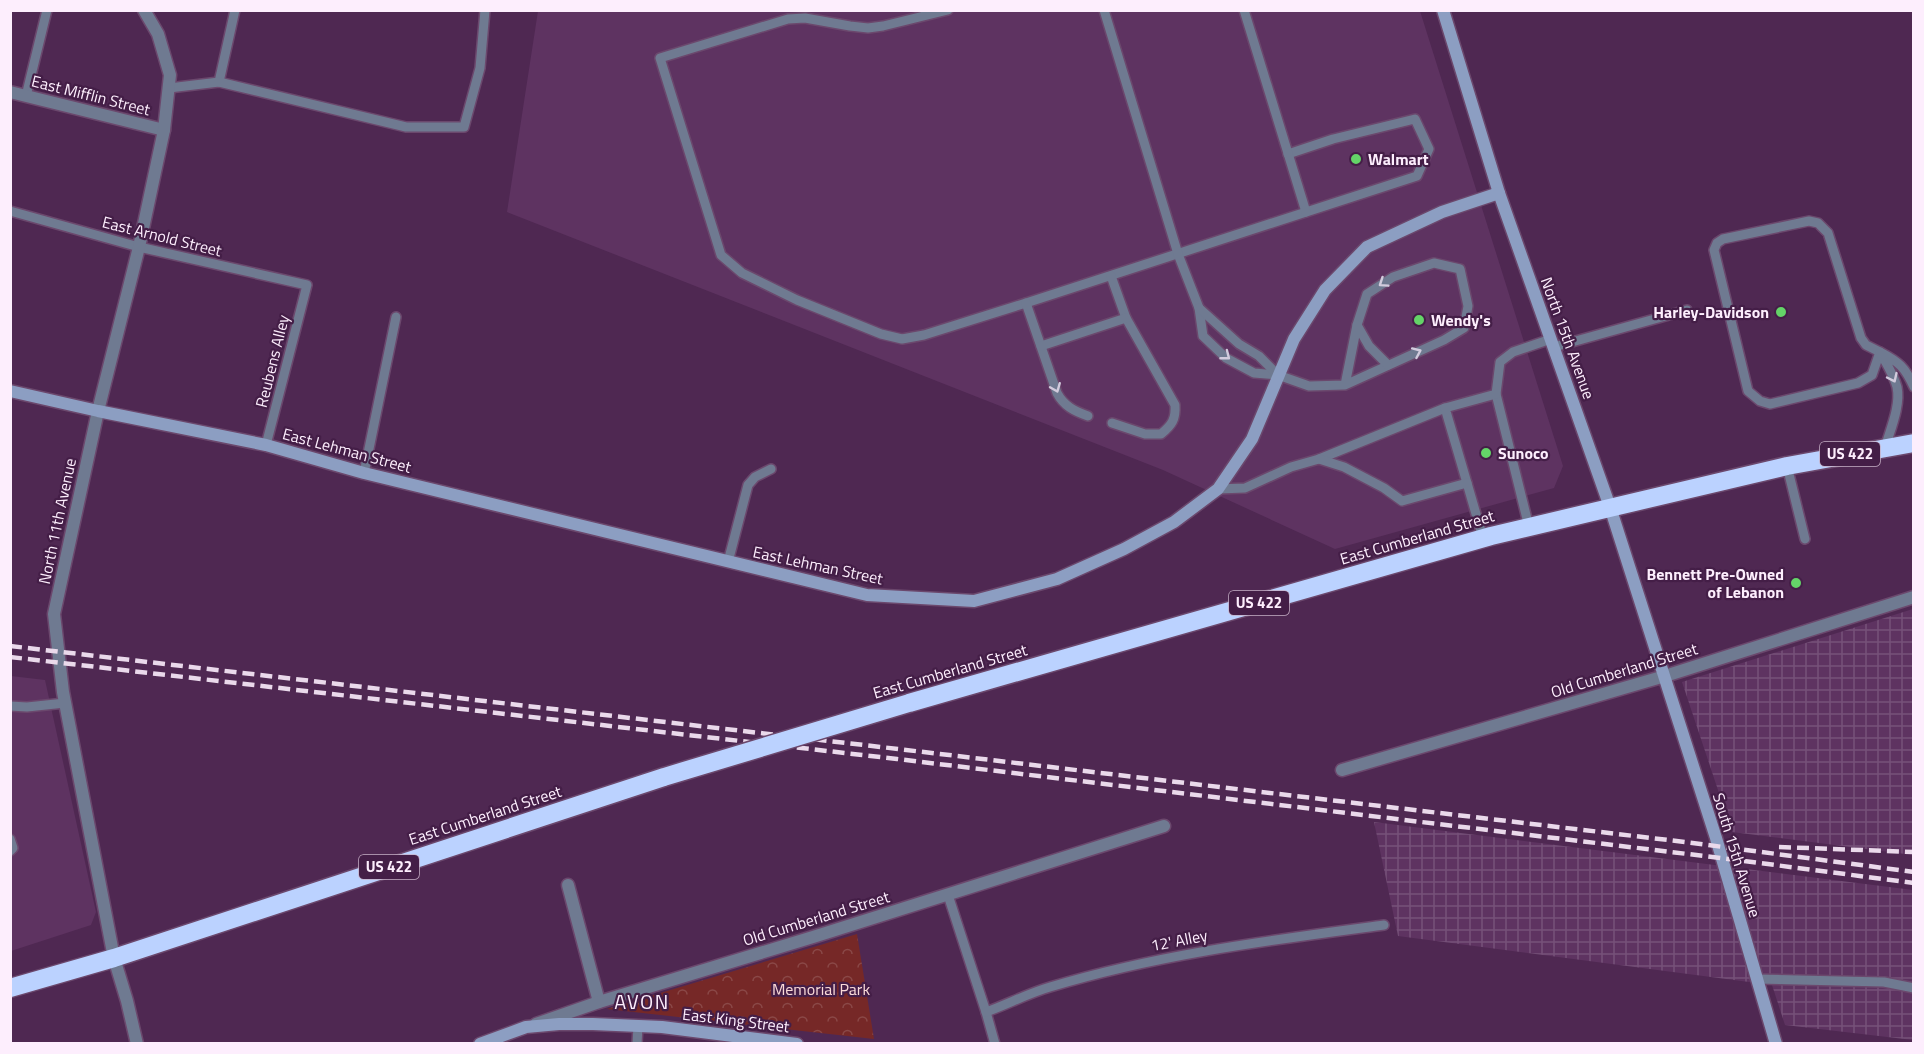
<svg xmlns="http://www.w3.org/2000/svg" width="1924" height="1054" viewBox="0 0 1924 1054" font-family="'Titillium Web',sans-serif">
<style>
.built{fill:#5e3361}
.industrial{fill:url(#industrial-grid)}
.park{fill:url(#park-crowns)}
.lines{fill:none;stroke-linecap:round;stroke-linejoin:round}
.lane-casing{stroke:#6b486d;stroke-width:12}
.street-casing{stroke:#6b486d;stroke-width:15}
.secondary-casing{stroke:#6b486d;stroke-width:15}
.highway-casing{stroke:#6b486d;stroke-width:21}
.lane{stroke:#6f7a91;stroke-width:9}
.street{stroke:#6f7a91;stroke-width:12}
.secondary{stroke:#8c9ec2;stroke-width:12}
.highway{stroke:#bbd2ff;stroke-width:18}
.rail{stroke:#ead9eb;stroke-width:4.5;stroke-dasharray:12 6;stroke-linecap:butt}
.highway-bridge-casing{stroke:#6b486d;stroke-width:21;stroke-linecap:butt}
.highway-bridge{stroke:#bbd2ff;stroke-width:18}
.oneway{stroke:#d2cbdd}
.poi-dot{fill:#64d468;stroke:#441e47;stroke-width:2}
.labels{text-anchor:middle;stroke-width:4.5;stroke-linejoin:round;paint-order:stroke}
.shield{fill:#441e47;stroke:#c6b0c6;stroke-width:1.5}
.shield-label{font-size:15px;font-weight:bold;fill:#fdeefd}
.street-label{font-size:16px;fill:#fdeefd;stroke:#441e47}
.poi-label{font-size:16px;font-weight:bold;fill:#fdeefd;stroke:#441e47;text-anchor:start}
.park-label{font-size:16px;fill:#fbdbd8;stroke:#441e47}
.quarter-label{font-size:20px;letter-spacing:1.5px;fill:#fdeefd;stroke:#441e47}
</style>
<defs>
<pattern id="industrial-grid" width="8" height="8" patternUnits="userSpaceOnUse" patternTransform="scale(1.5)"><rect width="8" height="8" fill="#5e3361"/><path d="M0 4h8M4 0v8" fill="none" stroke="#765179"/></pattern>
<pattern id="park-crowns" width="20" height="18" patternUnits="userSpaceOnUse" patternTransform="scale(1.5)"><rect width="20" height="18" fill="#762827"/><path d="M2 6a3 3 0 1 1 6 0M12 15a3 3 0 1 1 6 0" fill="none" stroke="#8a4847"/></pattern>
</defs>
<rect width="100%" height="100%" fill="#4f2852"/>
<g class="built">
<polygon points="538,11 1420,11 1563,466 1554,488 1335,549 1163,470 507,212"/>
<polygon points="11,676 45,680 96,912 91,925 11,951"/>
</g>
<g class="industrial">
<polygon points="1913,609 1913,855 1732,832 1682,682"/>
<polygon points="1374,822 1913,890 1913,1040 1785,1025 1772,985 1398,936"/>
</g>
<polygon class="park" points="857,934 874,1039 607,1009"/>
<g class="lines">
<g class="lane-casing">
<g id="lane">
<polyline points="948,10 883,26 868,28 850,26 805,18 788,19 660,58 721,255 742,273 797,300 881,334 902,339 924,335 1026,303 1417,176 1429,149 1415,119 1333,139 1288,154"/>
<polyline points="1104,10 1178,254 1199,308 1203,336 1226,358 1254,373 1278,375 1309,386 1345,385 1444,340 1464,328 1468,306 1460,269 1434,263 1393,277 1367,294 1357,325 1345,385"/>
<polyline points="1244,10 1306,212"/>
<polyline points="219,82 235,10"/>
<polyline points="169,88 219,82 406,127 464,127 480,68 485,10"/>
<polyline points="26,96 47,10"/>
<polyline points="10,211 139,247 307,285 266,445"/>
<polygon points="1809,221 1818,223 1828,233 1861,338 1866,345 1880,352 1872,375 1858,383 1770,404 1760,401 1748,391 1714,250 1717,243 1723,239"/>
<path d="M 1111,276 L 1126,318 L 1175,405 C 1176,419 1172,425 1161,434 L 1145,434 L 1112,423"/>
<path d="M 1026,303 L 1057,393 C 1064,406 1074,411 1088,416"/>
<polyline points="1199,308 1239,344 1259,356 1278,375"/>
<polyline points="1357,325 1369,346 1388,365"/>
<polyline points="1041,346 1126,318"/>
<polyline points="1554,347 1687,310"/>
<polyline points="1496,394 1529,527"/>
<path d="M 1885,448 C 1890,430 1901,406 1897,387 C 1894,375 1886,363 1880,352 C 1899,362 1905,367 1914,387"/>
<polyline points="1319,459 1445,408"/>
<polyline points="1787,466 1805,539"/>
<polyline points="364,473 396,317"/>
<polyline points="1467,483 1445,408 1496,394 1500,362 1513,352 1551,339"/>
<polyline points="1218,489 1245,488 1291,467 1319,459 1344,467 1384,488 1402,501 1467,483 1483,538"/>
<polyline points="728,562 748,485 755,477 771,469"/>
<polyline points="10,706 27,707 65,703"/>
<polyline points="10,839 13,848 10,851"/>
<polyline points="948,895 986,1012 995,1044"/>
<polyline points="1757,979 1884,982 1914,988"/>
<path d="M 986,1012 C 1008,1004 1029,993 1050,987 C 1159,954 1272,940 1384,925"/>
<polyline points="637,1044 638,1026"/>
</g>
</g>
<g class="street-casing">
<g id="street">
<polyline points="10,92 164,130"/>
<polyline points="1342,770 1665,676 1914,597"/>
<polyline points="568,885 599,1002"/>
<polyline points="536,1024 599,1002 813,937 1164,826"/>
<polyline points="137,1044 127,1001 114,958 63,692 54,614 98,411 139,247 164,130 170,75 158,34 144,10"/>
</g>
</g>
<g class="secondary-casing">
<g id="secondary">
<polyline points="1443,10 1499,193 1610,507 1716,838 1776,1044"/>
<polyline points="10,391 98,411 266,445 364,473 867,595 974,601 1057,579 1124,549 1174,522 1218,489 1252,439 1294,339 1325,290 1367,247 1442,212 1499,193"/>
<polyline points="480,1044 526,1027 559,1024 593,1024 662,1027 797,1044"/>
</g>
</g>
<g class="highway-casing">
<g id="highway">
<polyline points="909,703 1491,536 1787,466 1914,443"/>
<polyline points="10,988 114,958 664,777"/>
</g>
</g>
<use href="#lane" class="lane"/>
<use href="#street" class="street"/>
<use href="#secondary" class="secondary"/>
<use href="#highway" class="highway"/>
<g class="rail">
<polyline points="10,646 898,749 1685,842 1914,872"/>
<polyline points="10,657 897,759 1721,858 1914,883"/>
<polyline points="1779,847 1914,852"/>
</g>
<g class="highway-bridge-casing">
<polyline id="highway-bridge" points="664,777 909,703"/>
</g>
<use href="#highway-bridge" class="highway-bridge"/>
</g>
<defs><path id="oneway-chevron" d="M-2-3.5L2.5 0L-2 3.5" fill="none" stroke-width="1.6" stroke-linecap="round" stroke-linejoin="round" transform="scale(1.5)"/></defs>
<g class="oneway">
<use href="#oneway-chevron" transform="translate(1383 283) rotate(146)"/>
<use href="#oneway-chevron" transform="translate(1417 352) rotate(-24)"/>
<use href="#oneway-chevron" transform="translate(1226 356) rotate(38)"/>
<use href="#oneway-chevron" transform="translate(1893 378) rotate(65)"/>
<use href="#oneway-chevron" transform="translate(1056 388) rotate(68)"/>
</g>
<g class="poi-dot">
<circle cx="1356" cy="159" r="6"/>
<circle cx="1781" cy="312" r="6"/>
<circle cx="1419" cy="320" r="6"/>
<circle cx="1486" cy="453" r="6"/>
<circle cx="1796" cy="583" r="6"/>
</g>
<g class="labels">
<g class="shield">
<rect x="1820" y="442" width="60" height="24" rx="4.5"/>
<rect x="1229" y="591" width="60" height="24" rx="4.5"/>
<rect x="359" y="855" width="60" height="24" rx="4.5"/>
</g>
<g class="shield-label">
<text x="1850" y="459">US 422</text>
<text x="1259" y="608">US 422</text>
<text x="389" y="872">US 422</text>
</g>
<g class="street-label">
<text transform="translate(91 95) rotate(14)" y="6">East Mifflin Street</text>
<text transform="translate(162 236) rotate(14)" y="6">East Arnold Street</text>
<text transform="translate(1568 338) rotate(70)" y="6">North 15th Avenue</text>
<text transform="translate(272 361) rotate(-76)" y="6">Reubens Alley</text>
<text transform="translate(347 450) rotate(15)" y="6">East Lehman Street</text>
<text transform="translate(57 521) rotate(-78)" y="6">North 11th Avenue</text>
<text transform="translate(1417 537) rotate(-16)" y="6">East Cumberland Street</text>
<text transform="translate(818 565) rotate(12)" y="6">East Lehman Street</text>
<text transform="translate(1624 670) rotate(-17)" y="6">Old Cumberland Street</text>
<text transform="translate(950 671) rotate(-16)" y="6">East Cumberland Street</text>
<text transform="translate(485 815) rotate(-18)" y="6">East Cumberland Street</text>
<text transform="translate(1737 855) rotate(73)" y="6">South 15th Avenue</text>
<text transform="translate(816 918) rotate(-17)" y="6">Old Cumberland Street</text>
<text transform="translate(1179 940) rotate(-11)" y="6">12' Alley</text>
<text transform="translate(736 1020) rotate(7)" y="6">East King Street</text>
</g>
<g class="poi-label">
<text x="1368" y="165">Walmart</text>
<text x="1769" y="318" text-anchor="end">Harley-Davidson</text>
<text x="1431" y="326">Wendy's</text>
<text x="1498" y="459">Sunoco</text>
<text x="1784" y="580" text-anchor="end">Bennett Pre-Owned<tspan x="1784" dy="18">of Lebanon</tspan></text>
</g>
<g class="park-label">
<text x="821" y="995">Memorial Park</text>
</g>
<g class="quarter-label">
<text x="642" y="1009">AVON</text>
</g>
</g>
<rect width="1924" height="1054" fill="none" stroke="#fdeefd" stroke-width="24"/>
</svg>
